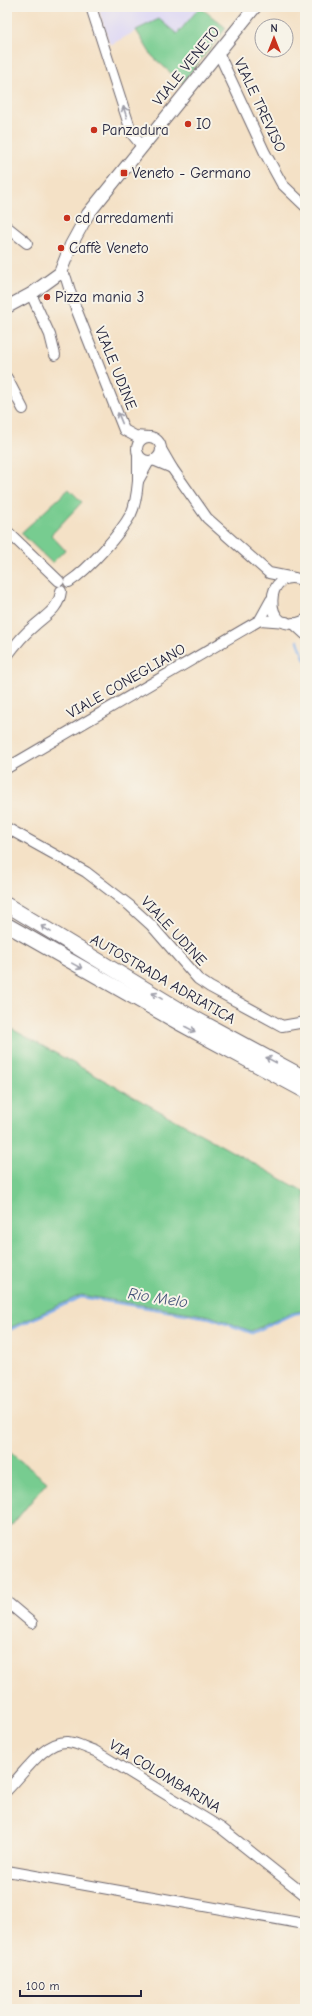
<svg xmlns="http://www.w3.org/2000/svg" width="312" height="2016" viewBox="0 0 312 2016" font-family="'Comic Neue',sans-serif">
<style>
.built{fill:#dcd6f6}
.green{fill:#77cc90;stroke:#4c7766}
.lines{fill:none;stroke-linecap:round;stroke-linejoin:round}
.stream{stroke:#80afea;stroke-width:2.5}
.minor-casing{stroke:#6c656c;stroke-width:12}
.major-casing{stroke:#6c656c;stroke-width:14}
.highway-casing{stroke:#6c656c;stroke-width:16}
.minor{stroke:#fff;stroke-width:10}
.major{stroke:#fff;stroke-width:12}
.highway{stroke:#fff;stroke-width:14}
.oneway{stroke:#9c9ca7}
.poi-dot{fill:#c8321e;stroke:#f7f3e8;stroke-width:1.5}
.labels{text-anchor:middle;stroke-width:4;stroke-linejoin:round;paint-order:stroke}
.street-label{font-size:15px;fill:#22223b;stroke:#f7f3e8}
.poi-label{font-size:15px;fill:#22223b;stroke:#f7f3e8;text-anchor:start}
.water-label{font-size:16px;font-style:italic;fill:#435378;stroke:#f7f3e8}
</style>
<rect width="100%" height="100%" fill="#f7f3e8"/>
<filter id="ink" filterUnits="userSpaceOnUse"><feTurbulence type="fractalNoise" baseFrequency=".025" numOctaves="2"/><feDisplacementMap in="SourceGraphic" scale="8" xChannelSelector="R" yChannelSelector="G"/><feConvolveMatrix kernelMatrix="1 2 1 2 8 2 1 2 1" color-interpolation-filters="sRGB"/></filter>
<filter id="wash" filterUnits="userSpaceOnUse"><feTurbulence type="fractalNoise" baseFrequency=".012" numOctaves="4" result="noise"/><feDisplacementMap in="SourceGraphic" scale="16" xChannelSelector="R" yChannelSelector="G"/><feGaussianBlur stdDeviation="0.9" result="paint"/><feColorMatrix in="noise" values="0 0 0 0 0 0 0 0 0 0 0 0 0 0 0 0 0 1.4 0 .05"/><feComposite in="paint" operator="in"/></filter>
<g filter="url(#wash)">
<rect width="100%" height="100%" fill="#f4e1c6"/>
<polygon class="built" points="98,7 200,7 177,35 159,19 110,45"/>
<g class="green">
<polygon points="200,7 226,28 182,83 152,56 136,30 159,19 177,34"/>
<polygon points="69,489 82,502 51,535 65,550 52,563 21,533"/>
<polygon points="7,1029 12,1029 305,1192 305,1310 292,1313 251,1331 210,1316 81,1295 7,1329"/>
<polygon points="7,1450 47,1482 7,1531"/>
</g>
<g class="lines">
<g class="stream">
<polyline points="298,641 305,660"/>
<polyline points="7,1331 81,1297 210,1318 252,1333 293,1314 305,1312"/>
</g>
</g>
</g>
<g filter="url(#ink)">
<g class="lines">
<g class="minor-casing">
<g id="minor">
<polyline points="91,7 132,134 142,146"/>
<polyline points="218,52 265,153 282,184 305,206"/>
<polyline points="7,227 27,243"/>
<polyline points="60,273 66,278 73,301 124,430 135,436 149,437"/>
<polyline points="31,294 50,335 55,355"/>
<polyline points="7,378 23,409"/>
<circle cx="149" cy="449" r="12"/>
<polyline points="138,454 138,481 149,461"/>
<polyline points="153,460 172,468 161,449"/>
<polyline points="172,468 207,518 269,573 294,578"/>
<polyline points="7,531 59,581"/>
<path d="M 69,582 C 89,569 120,534 131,514 C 136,504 137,492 138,481"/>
<path d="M 305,582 C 263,559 260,642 305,620"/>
<polyline points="260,620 286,622"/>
<polyline points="293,623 305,634"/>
<path d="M 7,656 C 15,645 24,634 34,626 C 46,615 59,609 61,591"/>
<polyline points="7,768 260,620 271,600"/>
<polyline points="7,828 86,872 129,905 151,925 198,979 210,987 282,1026 305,1022"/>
<polyline points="7,1602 32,1623"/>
<path d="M 7,1790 C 23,1775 43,1741 68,1742 C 77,1743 86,1748 95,1751 L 221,1828 L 305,1895"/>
<polyline points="7,1871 305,1924"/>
</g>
</g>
<g class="major-casing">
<polyline id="major" points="7,307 31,294 60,273 71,245 88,214 255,7"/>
</g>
<g class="highway-casing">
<g id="highway">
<polyline points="7,905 187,1014 305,1078"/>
<polyline points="7,925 181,1024 305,1091"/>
</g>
</g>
<use href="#minor" class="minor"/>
<use href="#major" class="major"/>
<use href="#highway" class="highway"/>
</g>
<defs><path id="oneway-shaft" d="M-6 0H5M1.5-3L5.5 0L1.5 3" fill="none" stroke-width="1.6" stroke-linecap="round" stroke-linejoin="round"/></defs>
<g class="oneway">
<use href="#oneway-shaft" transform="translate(125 112) rotate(-108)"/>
<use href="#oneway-shaft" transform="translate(120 418) rotate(-112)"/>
<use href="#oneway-shaft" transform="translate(46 929) rotate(-148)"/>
<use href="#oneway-shaft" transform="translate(77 966) rotate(29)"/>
<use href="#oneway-shaft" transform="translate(157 996) rotate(-149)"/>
<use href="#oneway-shaft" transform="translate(190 1029) rotate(28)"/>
<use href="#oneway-shaft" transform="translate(271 1060) rotate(-152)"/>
</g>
</g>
<g class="poi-dot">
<circle cx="188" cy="124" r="4"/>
<circle cx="94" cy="130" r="4"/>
<rect x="120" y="169" width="8" height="8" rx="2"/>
<circle cx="67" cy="218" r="4"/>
<circle cx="61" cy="248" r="4"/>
<circle cx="47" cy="297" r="4"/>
</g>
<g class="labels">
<g class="street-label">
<text transform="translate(186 66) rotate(-51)" y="5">VIALE VENETO</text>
<text transform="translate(260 105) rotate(65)" y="5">VIALE TREVISO</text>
<text transform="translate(116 368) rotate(68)" y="5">VIALE UDINE</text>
<text transform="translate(126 681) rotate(-30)" y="5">VIALE CONEGLIANO</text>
<text transform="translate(174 931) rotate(47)" y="5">VIALE UDINE</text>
<text transform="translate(163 979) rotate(30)" y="5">AUTOSTRADA ADRIATICA</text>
<text transform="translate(165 1776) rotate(31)" y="5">VIA COLOMBARINA</text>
</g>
<g class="poi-label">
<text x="196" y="129">IO</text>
<text x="102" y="135">Panzadura</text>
<text x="132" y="178">Veneto - Germano</text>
<text x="75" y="223">cd arredamenti</text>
<text x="69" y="253">Caffè Veneto</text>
<text x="55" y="302">Pizza mania 3</text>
</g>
<g class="water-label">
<text transform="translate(158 1297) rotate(9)" y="6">Rio Melo</text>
</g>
</g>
<rect width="312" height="2016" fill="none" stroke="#f7f3e8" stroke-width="24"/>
<g transform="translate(274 38)"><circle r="19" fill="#f7f3e8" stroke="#a29fa3"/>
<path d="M0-3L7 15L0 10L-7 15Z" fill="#c8321e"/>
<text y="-6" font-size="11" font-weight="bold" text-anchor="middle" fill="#22223b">N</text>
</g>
<path d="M20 1990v6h121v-6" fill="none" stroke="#22223b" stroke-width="2"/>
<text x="26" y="1990" font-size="12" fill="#22223b" stroke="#f7f3e8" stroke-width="3" paint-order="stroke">100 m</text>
</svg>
